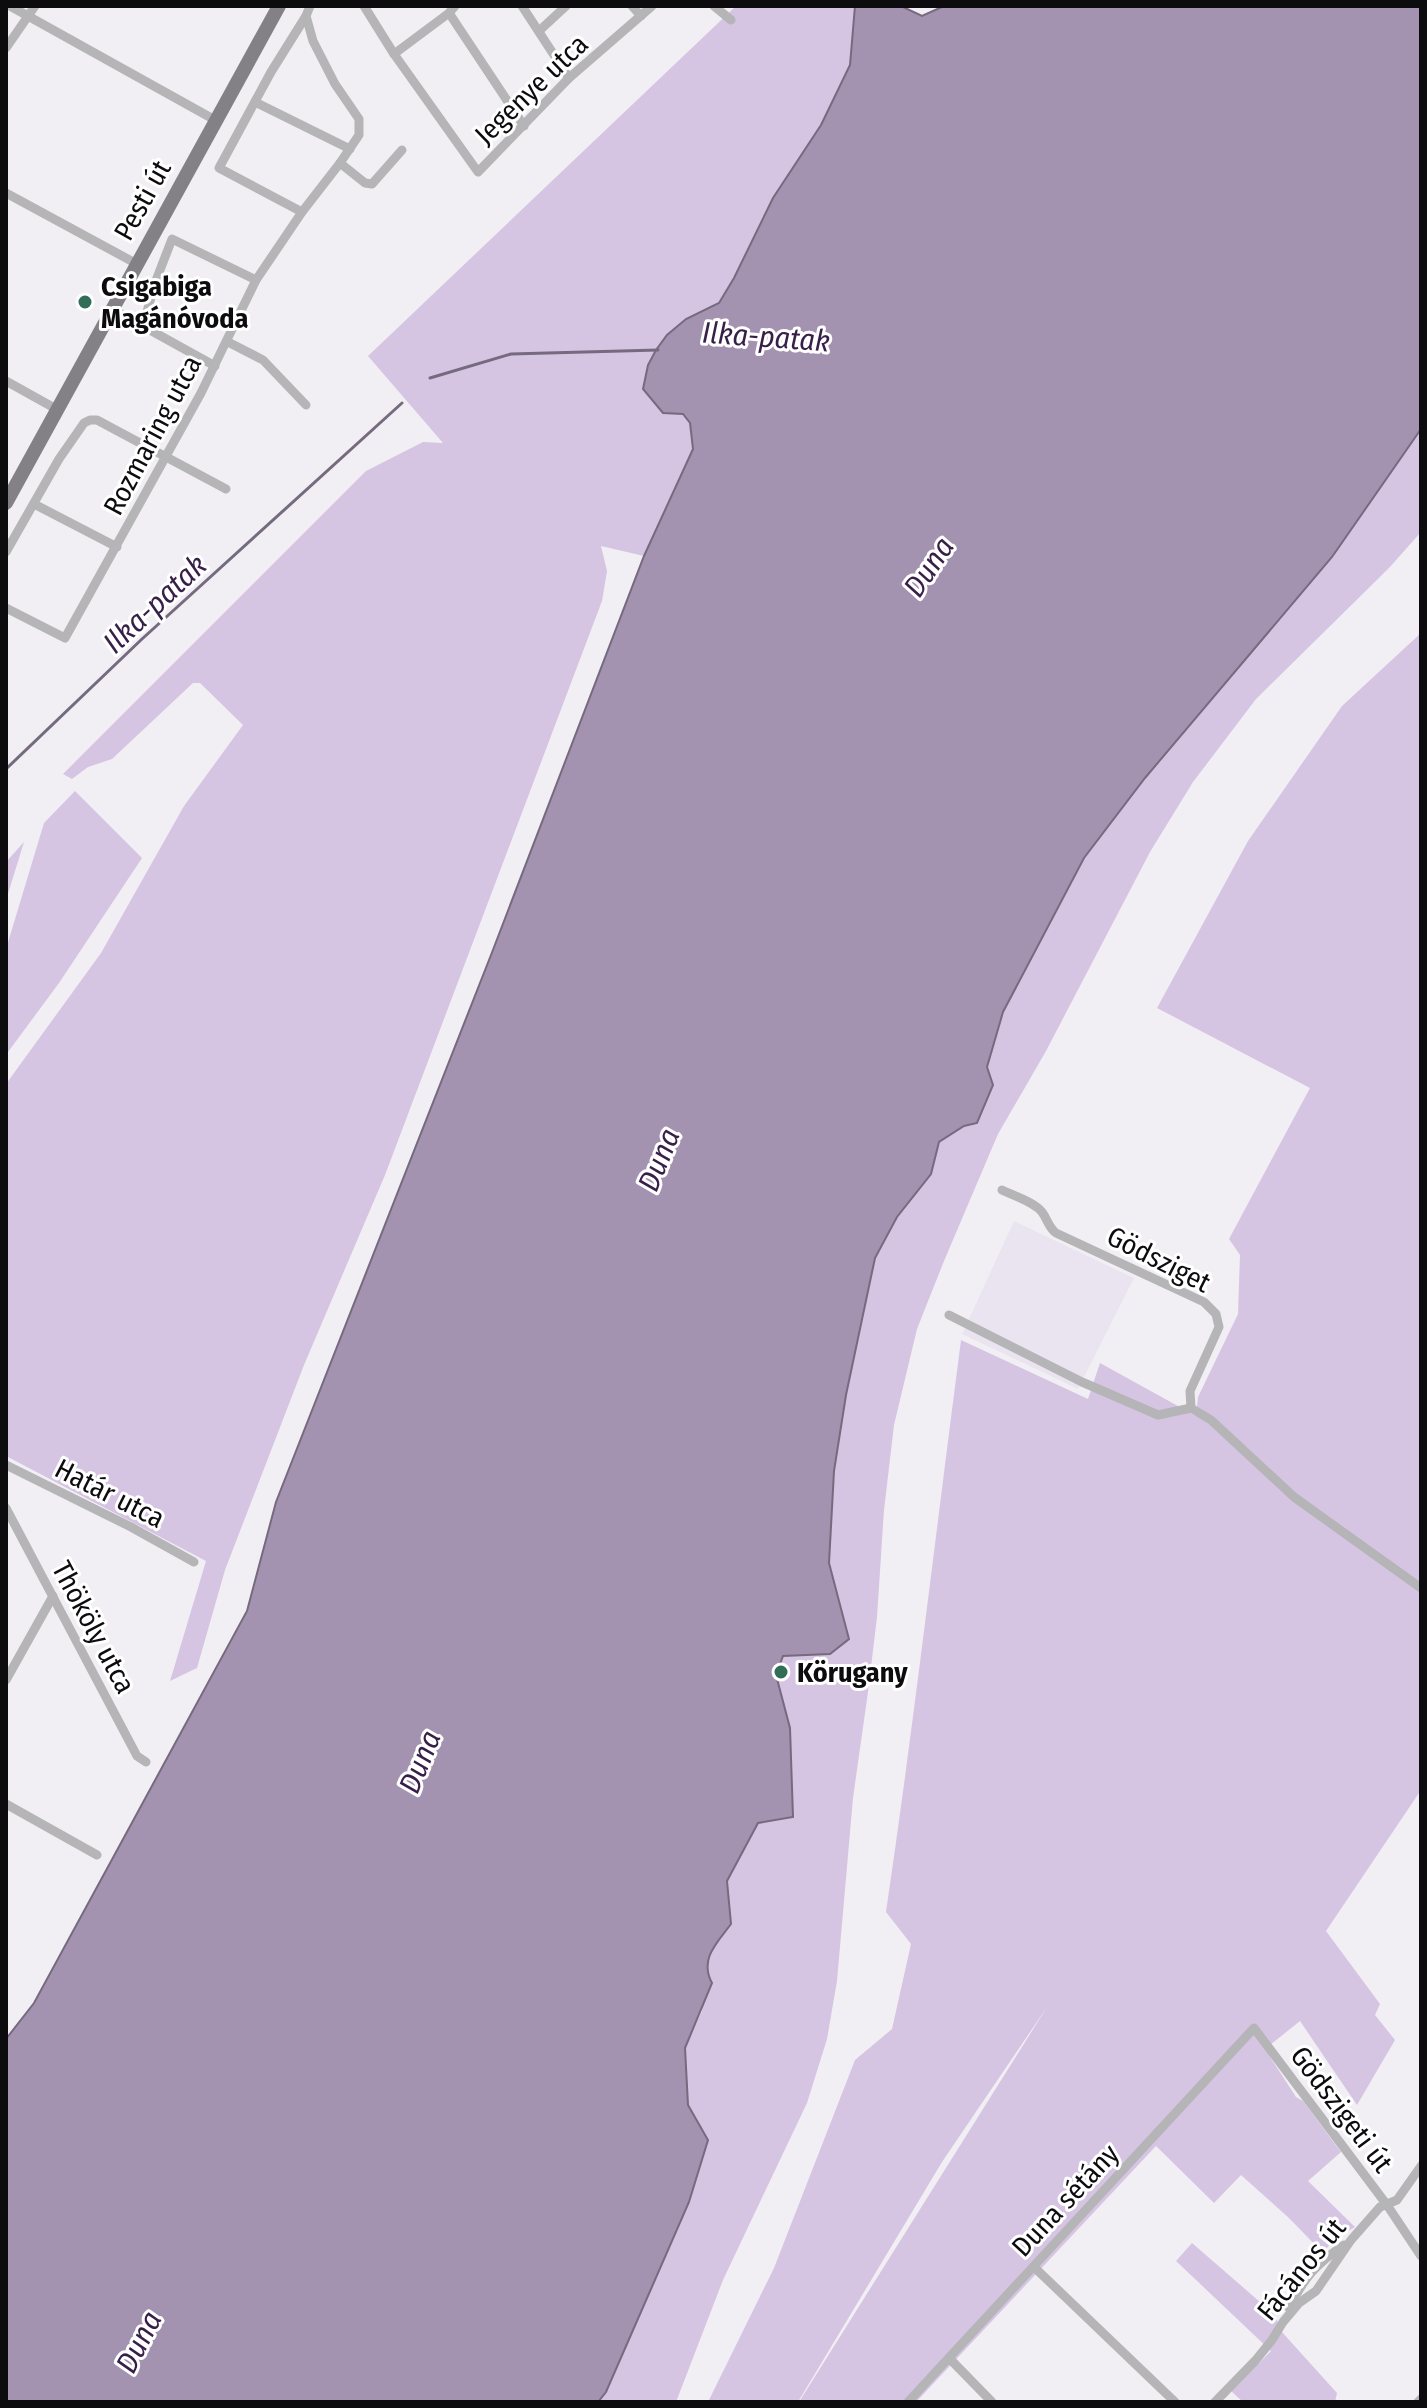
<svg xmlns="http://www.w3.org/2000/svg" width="1427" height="2408" viewBox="0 0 1427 2408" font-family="'Fira Sans Condensed',sans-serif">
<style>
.built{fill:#eae4f0}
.green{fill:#d6c4e3}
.water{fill:#a393b0;stroke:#766a7f;stroke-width:2}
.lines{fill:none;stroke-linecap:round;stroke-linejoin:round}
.stream{stroke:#766a7f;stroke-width:3}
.minor{stroke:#b5b4b6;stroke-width:9}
.primary{stroke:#838185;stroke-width:14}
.poi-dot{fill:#326d57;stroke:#fff;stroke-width:3}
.labels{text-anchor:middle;stroke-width:6;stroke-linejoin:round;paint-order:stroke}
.street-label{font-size:28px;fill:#0c0b0d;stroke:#fff}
.poi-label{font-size:28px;font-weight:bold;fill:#0c0b0d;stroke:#fff;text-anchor:start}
.water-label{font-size:30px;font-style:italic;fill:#371f47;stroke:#fff}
</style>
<rect width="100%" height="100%" fill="#f2eff4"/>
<polygon class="built" points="1014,1221 1134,1278 1078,1389 962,1334"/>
<g class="green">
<polygon points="736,6 855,6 850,65 821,125 773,198 734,278 719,303 686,319 663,413 683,414 690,423 693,449 644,556 601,546 607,571 602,601 385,1175 304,1365 225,1570 197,1668 170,1681 206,1561 6,1456 6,1084 101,953 184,806 243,725 200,683 193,683 112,759 88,767 72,779 63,774 366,471 423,442 443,443 368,356"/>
<polygon points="1421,429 1421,532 1389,568 1256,699 1193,782 1150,852 1046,1051 998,1134 944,1261 917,1329 894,1425 884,1510 877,1617 868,1692 853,1798 837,1981 827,2039 807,2103 723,2280 676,2402 598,2402 606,2391 689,2202 708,2140 688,2105 685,2048 702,2011 709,1954 731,1924 727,1881 758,1823 790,1728 776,1675 783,1656 830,1654 849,1638 829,1563 834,1471 846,1395 875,1258 897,1217 931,1174 939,1142 964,1126 993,1086 987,1067 1003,1012 1084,858 1145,778 1332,557"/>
<path d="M 1421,633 L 1421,1790 L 1326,1931 L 1380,2004 L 1375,2015 L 1395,2040 L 1357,2105 L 1300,2021 L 1265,2049 L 1296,2097 L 1303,2101 L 1341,2152 L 1308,2181 L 1355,2227 L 1334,2239 L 1323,2253 L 1289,2218 L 1241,2175 L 1214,2203 L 1156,2146 L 916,2402 L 799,2402 L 1047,2007 L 942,2162 L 798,2402 L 708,2402 L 774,2268 L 855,2060 L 892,2029 L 911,1944 L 886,1912 C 914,1722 936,1531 961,1340 L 1088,1399 L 1100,1363 L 1196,1416 L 1198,1397 L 1238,1314 L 1240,1255 L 1229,1239 L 1310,1088 L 1157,1008 L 1248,841 L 1342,706 Z"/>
<polygon points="75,791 142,858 59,983 8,1052 6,1049 6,949 44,823"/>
<polygon points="24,842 6,900 6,862"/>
<polygon points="1192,2243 1275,2315 1281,2331 1337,2393 1335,2402 1243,2402 1231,2391 1271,2351 1176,2261"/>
</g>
<path class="water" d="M 855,6 L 901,6 L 922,16 L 944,6 L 1421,6 L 1421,429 L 1332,557 L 1145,778 L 1084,858 L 1003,1012 L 987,1067 L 993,1085 L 977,1123 L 964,1126 L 939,1142 L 931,1174 L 897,1217 L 875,1258 L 846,1395 L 834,1471 L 829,1563 L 849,1639 L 830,1654 L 783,1656 L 776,1675 L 790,1728 L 793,1817 L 758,1823 L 727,1881 L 731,1924 C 717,1943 699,1959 712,1983 L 685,2048 L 688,2105 L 708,2140 L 689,2202 L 606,2392 L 598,2402 L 6,2402 L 6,2039 L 34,2003 L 247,1611 L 276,1502 L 491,955 L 644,556 L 693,449 L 690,423 L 683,414 L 663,413 L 643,389 L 648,365 L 656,350 L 667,335 L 686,319 L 719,303 L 734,278 L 773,198 L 821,125 L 850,65 Z"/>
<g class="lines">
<g class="stream">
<polyline points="430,378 511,354 658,350"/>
<polyline points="6,769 142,639 402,403"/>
</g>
<g class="minor">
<polyline points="10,6 215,120"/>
<polyline points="364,6 394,54 478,172 569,78 652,6"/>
<polyline points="522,6 569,78"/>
<polyline points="632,6 641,16"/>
<polyline points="714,6 731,20"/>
<polyline points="449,13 524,126"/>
<polyline points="539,31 566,6"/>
<polyline points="6,48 35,6"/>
<polyline points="394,54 449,13 455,6"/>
<polyline points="255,102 350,149"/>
<polyline points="340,163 365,183 372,184 402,150"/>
<polyline points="6,193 137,264"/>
<polyline points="302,212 219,168 271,72 306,16"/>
<polyline points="112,309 215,366"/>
<polyline points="143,326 155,283 172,239 256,280"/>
<polyline points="228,342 263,360 306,405"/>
<polyline points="6,381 58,410"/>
<polyline points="34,504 117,547"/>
<polyline points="6,552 59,459 84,423 90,420 97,420 226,489"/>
<polyline points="6,608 65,638 201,393 256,280 302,212 340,163 359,135 359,119 335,84 313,41 306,16 310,6"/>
<path d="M 1002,1190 C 1014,1196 1034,1202 1042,1212 C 1048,1220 1048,1227 1056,1233 L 1204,1302 L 1216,1314 L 1219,1327 L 1190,1391 L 1191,1408"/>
<polyline points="949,1315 1082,1382 1158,1415 1191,1408 1211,1420 1294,1497 1421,1588"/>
<polyline points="6,1465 131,1527 194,1562"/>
<polyline points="6,1508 137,1756 146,1762"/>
<polyline points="6,1680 53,1596"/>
<polyline points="6,1804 97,1855"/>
<polyline points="1034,2267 1175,2402"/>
<path d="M 1289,2308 C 1304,2278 1316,2264 1344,2245"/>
<polyline points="949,2358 992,2402"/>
<polyline points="908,2402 1254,2028 1387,2205 1421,2256"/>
<polyline points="1215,2402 1255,2361 1272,2340 1283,2322 1299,2303 1316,2291 1351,2240 1380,2207 1397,2200 1421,2166"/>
<polyline points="1418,2402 1421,2399"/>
</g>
<polyline class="primary" points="6,503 279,6"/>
</g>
<g class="poi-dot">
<circle cx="85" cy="302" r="8"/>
<circle cx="781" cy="1672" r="8"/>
</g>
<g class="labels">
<g class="street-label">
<text transform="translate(531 89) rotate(-44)" y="10">Jegenye utca</text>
<text transform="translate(142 200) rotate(-61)" y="10">Pesti út</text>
<text transform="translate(152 435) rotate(-62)" y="10">Rozmaring utca</text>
<text transform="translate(1159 1259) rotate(27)" y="10">Gödsziget</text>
<text transform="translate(110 1493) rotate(27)" y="10">Határ utca</text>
<text transform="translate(94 1627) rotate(62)" y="10">Thököly utca</text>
<text transform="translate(1342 2109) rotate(53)" y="10">Gödszigeti út</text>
<text transform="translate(1065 2200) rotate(-47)" y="10">Duna sétány</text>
<text transform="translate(1301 2269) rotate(-51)" y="10">Fácános út</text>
</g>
<g class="poi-label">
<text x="101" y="296">Csigabiga<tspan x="101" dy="32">Magánóvoda</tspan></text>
<text x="797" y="1682">Körugany</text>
</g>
<g class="water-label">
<text transform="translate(766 337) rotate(4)" y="10">Ilka-patak</text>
<text transform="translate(929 567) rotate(-56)" y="10">Duna</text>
<text transform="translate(155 604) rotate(-43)" y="10">Ilka-patak</text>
<text transform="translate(659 1160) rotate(-68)" y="10">Duna</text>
<text transform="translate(420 1762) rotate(-68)" y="10">Duna</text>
<text transform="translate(139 2342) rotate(-63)" y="10">Duna</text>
</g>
</g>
<rect width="1427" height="2408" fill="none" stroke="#0c0b0d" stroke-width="16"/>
</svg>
